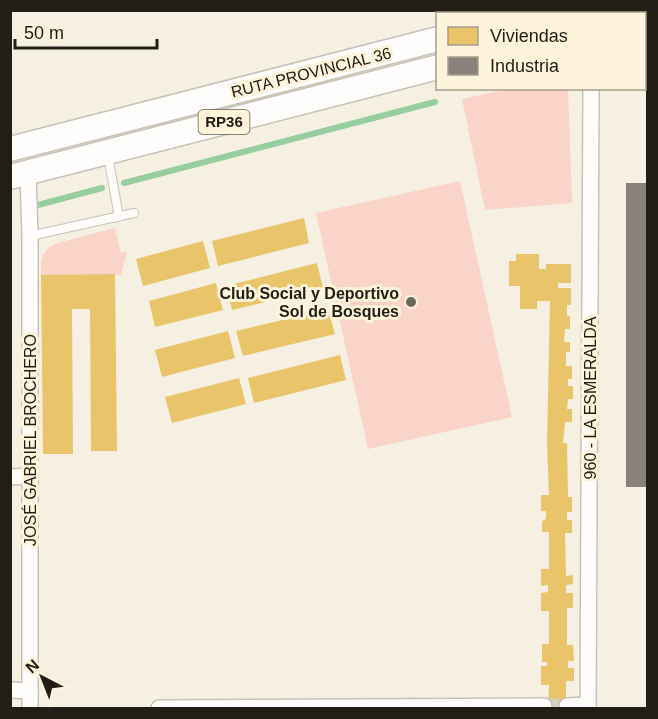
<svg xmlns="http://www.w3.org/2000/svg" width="658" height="719" viewBox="0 0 658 719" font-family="Helvetica,sans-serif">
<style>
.green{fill:#fad3c9}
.homes{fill:#e9c46a}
.industry{fill:#8a817c}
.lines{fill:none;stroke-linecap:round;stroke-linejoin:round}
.stream{stroke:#97cea0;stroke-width:6}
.minor-tunnel{stroke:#d6d0c4;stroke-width:15;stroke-dasharray:15 8;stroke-linecap:butt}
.service-casing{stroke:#c7c2b8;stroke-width:10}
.minor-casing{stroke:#c7c2b8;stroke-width:18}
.primary-casing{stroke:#c7c2b8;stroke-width:27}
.service{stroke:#fefdfb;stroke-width:8}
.minor{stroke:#fefdfb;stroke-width:15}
.primary{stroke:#fefdfb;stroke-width:24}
.poi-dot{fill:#6c685d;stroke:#fef4db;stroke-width:2}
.labels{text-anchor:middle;stroke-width:6;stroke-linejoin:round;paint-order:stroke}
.shield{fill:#fef4db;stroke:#645e50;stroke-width:1.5}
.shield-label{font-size:15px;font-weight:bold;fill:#221e15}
.street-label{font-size:16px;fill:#221e15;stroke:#fef4db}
.poi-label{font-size:16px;font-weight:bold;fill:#221e15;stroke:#fef4db;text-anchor:end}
</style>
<rect width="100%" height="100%" fill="#f6f0e3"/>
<g class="green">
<polygon points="513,88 568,89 572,203 485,210 462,99"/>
<polygon points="460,181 512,417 368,449 316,213"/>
<path d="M 115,228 L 121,253 L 127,252 L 121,275 L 41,275 C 41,260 40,253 54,244 Z"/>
</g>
<g class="homes">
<polygon points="304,218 309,243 218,266 212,241"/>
<polygon points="203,241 210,268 143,286 136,259"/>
<polygon points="516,254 539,254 539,269 546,269 546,264 571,264 571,283 558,283 558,288 571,288 571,305 567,305 567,316 570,316 570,329 565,329 564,342 570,342 570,352 566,352 566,366 572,366 572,379 568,379 568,386 573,386 573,399 568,399 567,409 572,409 572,422 565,422 563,443 567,443 568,497 572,497 572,512 567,512 567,520 572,520 572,533 565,533 566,576 573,575 573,584 566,585 566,593 573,593 573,608 567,608 567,645 573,645 574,661 568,661 568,668 574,668 574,681 566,681 566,708 548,708 549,685 541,685 541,666 547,666 547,662 542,662 542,644 549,644 549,611 541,611 541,593 548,592 548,585 541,586 541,569 549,569 549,532 542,532 542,521 546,519 546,511 541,511 541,495 549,495 547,443 550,301 537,301 537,309 520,309 520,286 509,286 509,261 516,261"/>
<polygon points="317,263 323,288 232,310 226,286"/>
<polygon points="115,274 117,451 91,451 90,309 72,309 73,454 43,454 41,275"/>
<polygon points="216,283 223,310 155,327 149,301"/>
<polygon points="328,309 335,334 243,356 236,331"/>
<polygon points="228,331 235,358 162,377 155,350"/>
<polygon points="340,355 346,380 254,403 248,378"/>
<polygon points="239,378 246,404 172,423 165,397"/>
</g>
<rect class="industry" x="626" y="183" width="22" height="304"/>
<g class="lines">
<g class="stream">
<polyline points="124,183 435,102"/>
<polyline points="34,206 102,188"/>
</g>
<polyline class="minor-tunnel" points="544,706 567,706"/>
<g class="service-casing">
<g id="service">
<polyline points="108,156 119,217"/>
<polyline points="30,236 134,213"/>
</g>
</g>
<g class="minor-casing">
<g id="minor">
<polyline points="595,14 595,10"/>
<polyline points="28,172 30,236 30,708"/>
<polyline points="10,477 30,476"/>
<polyline points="10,690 30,691"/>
<polyline points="567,706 588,705"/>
<polyline points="159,708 544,706"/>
<polyline points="588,708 591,88"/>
</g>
</g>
<g class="primary-casing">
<g id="primary">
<polyline points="538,14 549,10"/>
<polyline points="637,14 648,11"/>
<polyline points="10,149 438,39"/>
<polyline points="10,177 438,67"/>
</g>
</g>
<use href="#service" class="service"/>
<use href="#minor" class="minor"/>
<use href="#primary" class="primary"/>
</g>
<circle class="poi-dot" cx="411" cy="302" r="6"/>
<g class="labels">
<rect class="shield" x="198.5" y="110" width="51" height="24" rx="4.5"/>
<g class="shield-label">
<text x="224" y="127">RP36</text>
</g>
<g class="street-label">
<text transform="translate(311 72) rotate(-14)" y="6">RUTA PROVINCIAL 36</text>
<text transform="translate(590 398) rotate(-90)" y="6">960 - LA ESMERALDA</text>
<text transform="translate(30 440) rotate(-90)" y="6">JOSÉ GABRIEL BROCHERO</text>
</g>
<g class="poi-label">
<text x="399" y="299">Club Social y Deportivo<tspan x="399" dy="18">Sol de Bosques</tspan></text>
</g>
</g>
<rect width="658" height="719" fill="none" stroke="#221e15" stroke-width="24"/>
<rect x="436" y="12" width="210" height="78" fill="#fef4db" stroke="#a69e8c" stroke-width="1.5"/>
<rect x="448" y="27" width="30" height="18" fill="#e9c46a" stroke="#a69e8c" stroke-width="1.5"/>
<text x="490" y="42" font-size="18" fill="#221e15">Viviendas</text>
<rect x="448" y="57" width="30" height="18" fill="#8a817c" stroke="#a69e8c" stroke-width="1.5"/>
<text x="490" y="72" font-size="18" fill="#221e15">Industria</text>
<g transform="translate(42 677) rotate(318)" stroke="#fef4db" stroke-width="4.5" paint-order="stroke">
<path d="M0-4.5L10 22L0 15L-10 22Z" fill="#221e15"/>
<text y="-9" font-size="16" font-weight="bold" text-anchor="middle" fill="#221e15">N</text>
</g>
<path d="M15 39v9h142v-9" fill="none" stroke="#221e15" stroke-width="3"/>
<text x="24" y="39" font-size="18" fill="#221e15" stroke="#fef4db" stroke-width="4.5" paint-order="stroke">50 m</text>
</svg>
